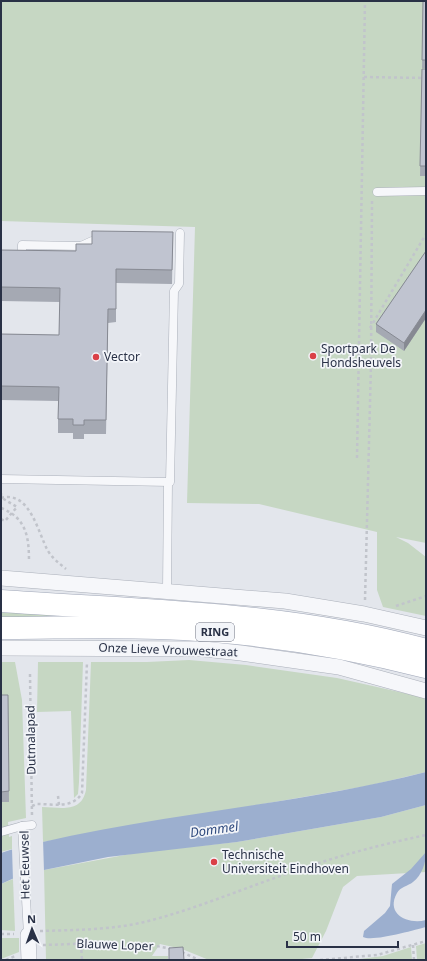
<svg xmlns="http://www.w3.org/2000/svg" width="427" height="961" viewBox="0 0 427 961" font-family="'Noto Sans',sans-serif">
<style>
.green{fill:#c6d7c3}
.water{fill:#9cafcf}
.pier{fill:#e3e6ec}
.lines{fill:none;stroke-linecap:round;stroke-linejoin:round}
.service-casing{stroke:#abb0ba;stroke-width:9}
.minor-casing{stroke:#abb0ba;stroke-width:16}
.primary-casing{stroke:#a1a8b9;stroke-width:23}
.path{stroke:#c1c4cb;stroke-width:2.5;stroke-dasharray:3 3;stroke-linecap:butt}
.service{stroke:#f6f7fa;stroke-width:8}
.minor{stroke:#f6f7fa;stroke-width:15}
.primary{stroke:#fff;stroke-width:22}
.wall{fill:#a5a9b3}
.shaded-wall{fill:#868992}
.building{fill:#c0c4d0;stroke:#868992}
.poi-dot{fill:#da4047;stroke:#f3f5f9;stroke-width:1.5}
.labels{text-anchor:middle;stroke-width:3.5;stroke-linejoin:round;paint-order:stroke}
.shield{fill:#f3f5f9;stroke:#666c7c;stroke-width:1}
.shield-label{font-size:11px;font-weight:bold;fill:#293146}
.poi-label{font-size:12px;fill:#293146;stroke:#f3f5f9;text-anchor:start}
.street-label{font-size:12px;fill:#293146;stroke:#f3f5f9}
.water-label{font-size:13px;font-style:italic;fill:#2f4a7e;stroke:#f3f5f9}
</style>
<rect width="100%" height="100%" fill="#e3e6ec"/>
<g class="green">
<polygon points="1,1 426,1 426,543 396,537 408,543 426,557 426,616 383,607 377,590 377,532 259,504 187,503 195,227 1,221"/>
<polygon points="1,608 137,617 1,620"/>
<path d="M 189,660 L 246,665 L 337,678 L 426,698 L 426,772 L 367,786 L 43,842 L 42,807 C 60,807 81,814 86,790 L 91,662 L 147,662 Z"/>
<polygon points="1,662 15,662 22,700 26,818 8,822 9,837 12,836 12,849 1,852"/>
<polygon points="38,662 83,662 79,782 78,794 74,798 71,711 37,712"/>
<polygon points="426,805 426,872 357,876 343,887 326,931 312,958 292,960 209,960 182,949 160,944 152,956 168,956 168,960 46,960 44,870 141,852 237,842 381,817"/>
<polygon points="13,879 15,931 1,930 1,884"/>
<polygon points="1,938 19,938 19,952 1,959"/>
<polygon points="426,943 426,960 417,960 416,946"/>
<polygon points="411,947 412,960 352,960 383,956"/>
</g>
<g class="water">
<path d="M 426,772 L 426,805 L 381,817 L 237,842 L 108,857 L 44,870 L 12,879 L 1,884 L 1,853 L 10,850 C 147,814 289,807 426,772 Z"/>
<path d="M 426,852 C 426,863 422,875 413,882 C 408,886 400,887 397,893 C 385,914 408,925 426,920 L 426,927 C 414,930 373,942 363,937 L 364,931 L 385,913 L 390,906 L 392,884 L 411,869 Z"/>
</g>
<polygon class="pier" points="43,839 44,872 13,881 12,848"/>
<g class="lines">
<g class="service-casing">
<g id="service">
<polyline points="377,192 426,191"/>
<polyline points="1,257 22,258 22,245 81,246 92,241 103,241"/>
<polyline points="1,479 170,482 174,291 179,284 180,233"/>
<polyline points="167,590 168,482"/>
<polyline points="1,832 22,826"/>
<polyline points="28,935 22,826 32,825"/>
</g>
</g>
<g class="minor-casing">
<g id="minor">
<polyline points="1,578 285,601 364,614 426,628"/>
<polyline points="1,648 204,649 241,653 339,667 426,691"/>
<polyline points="28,935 29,960"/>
</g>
</g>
<g class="primary-casing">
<g id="primary">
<path d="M 1,601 C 143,611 288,612 426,650"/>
<path d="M 1,628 C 54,628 106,626 159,628 C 248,631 340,645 426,667"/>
</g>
</g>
<g class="path">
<polyline points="364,77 426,78"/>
<polyline points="370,328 426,234"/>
<polyline points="357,458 365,1"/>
<polyline points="1,493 1,498"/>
<path d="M 1,498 C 30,490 38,533 48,551 C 53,559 59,563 66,569"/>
<path d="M 1,508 C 27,518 29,538 29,562"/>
<polyline points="1,519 5,521 17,507 2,498"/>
<polyline points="365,600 371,364 372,201"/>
<polyline points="396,606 426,596"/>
<polyline points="30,674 32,816"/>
<polyline points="58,796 59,805"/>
<path d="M 32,806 L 37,804 C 53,804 73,809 82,793 L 87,662"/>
<path d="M 40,931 C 74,930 107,930 140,923 C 191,911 239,890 289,873 C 334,857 379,845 426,835"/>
<polyline points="1,934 14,934"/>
<polyline points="81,944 82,960"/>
<path d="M 43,945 C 85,944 130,939 171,949"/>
<polyline points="413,945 414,960"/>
<polyline points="182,952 199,960"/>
<polyline points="6,960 15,956"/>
<polyline points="320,960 377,955 426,941"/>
</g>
<use href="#service" class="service"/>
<use href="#minor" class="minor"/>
<use href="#primary" class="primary"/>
</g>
<g class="wall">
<polygon points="423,1 426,1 426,68 422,68"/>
<polygon points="422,69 426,69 426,176 420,176"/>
<polygon points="173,232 172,284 116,283 116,322 108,323 106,434 84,434 84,439 73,439 73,433 58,433 58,401 1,400 1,334 59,335 60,302 1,301 1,250 76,251 92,244"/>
<polygon points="426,251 426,318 404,351 376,332 376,324"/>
<polygon points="1,695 8,695 9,802 1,802"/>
</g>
<polygon class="shaded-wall" points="426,310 426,318 404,351 404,343"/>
<g class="building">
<polygon points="423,1 426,1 426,60 422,60"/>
<polygon points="422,69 426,69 426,166 420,166"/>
<polygon points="92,231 173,232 172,270 116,269 116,309 108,309 106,420 84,420 84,425 73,425 73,419 58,419 59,387 1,386 1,334 59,335 60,288 1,287 1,250 76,251 76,244 92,244"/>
<polygon points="426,251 426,310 404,343 376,324"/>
<polygon points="1,695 8,695 9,791 1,792"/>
<polygon points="183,947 184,960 169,960 169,948"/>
</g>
<g class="poi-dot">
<circle cx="313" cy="356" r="4"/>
<circle cx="96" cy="357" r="4"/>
<circle cx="214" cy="862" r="4"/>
</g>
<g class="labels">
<rect class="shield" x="196" y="623" width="38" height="18" rx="3"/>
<g class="shield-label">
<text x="215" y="636">RING</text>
</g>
<g class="poi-label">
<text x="321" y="353">Sportpark De<tspan x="321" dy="14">Hondsheuvels</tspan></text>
<text x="104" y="361">Vector</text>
<text x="222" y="859">Technische<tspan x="222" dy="14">Universiteit Eindhoven</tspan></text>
</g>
<g class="street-label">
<text transform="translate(168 650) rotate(2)" y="4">Onze Lieve Vrouwestraat</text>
<text transform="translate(31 740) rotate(-91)" y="4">Dutmalapad</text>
<text transform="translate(25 865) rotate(-91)" y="4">Het Eeuwsel</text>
<text transform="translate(115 945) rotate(2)" y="4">Blauwe Loper</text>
</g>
<g class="water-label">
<text transform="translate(214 829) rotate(-8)" y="5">Dommel</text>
</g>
</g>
<rect width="427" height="961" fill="none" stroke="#293146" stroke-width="4"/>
<g transform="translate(32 929) rotate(358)" stroke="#f3f5f9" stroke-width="3" paint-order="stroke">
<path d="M0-3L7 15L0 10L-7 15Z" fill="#293146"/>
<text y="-6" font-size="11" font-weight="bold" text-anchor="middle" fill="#293146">N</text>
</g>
<path d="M287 941v6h111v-6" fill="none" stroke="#293146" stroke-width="2"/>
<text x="293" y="941" font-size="12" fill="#293146" stroke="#f3f5f9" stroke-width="3" paint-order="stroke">50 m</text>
</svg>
